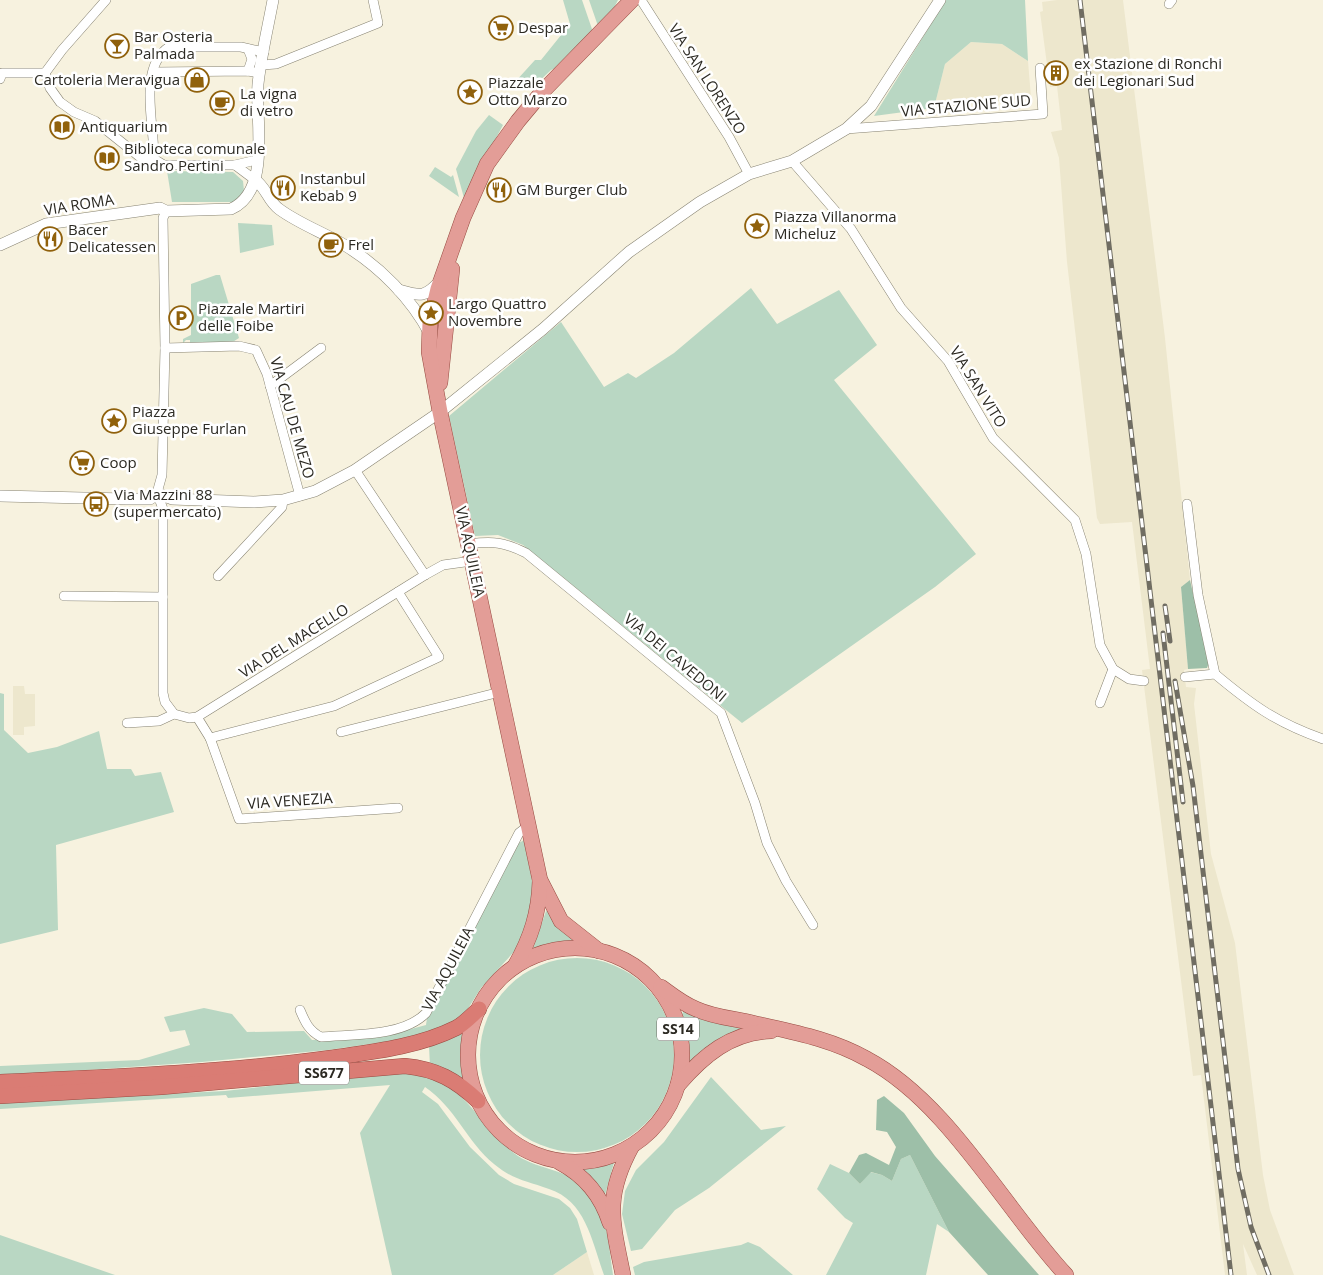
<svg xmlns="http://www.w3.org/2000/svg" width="1323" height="1275" viewBox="0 0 1323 1275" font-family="'Open Sans',sans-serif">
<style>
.built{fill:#ede7cd}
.green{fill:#b9d7c3}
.forest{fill:#9dbfa8}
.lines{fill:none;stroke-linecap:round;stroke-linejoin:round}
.minor-casing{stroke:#878372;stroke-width:10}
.tertiary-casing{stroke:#878372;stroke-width:12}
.primary-casing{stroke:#974a41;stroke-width:16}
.trunk-casing{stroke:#974a41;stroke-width:16}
.minor{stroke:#fff;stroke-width:9}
.tertiary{stroke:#fff;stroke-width:11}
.primary{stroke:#e39d97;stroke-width:15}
.trunk{stroke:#da7c74;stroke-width:15}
.rail-casing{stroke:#706d62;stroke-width:5}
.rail{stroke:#fff;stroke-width:3;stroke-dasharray:9;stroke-linecap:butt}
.labels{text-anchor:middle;stroke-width:5;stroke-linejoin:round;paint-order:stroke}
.shield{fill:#fff;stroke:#6b6a65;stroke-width:1}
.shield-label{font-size:14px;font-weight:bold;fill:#2c2a23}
.poi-label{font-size:15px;fill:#2c2a23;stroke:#fff;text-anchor:start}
.street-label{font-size:15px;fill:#2c2a23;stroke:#fff}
</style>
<rect width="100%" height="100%" fill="#f7f2df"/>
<g class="built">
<polygon points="1057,0 1123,0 1165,338 1190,580 1181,587 1188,669 1184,670 1186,687 1196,688 1194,704 1211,854 1235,943 1263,1175 1270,1210 1294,1275 1257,1275 1243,1244 1247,1275 1225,1275 1201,1075 1193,1076 1142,670 1150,669 1132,522 1100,524 1097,518 1067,262 1059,158 1051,132 1062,130 1057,86 1050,87 1040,12 1043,11 1042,2"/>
<polygon points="971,42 1002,44 1028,61 1031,98 934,108 945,64"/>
<polygon points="13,686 24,686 25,694 35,694 35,726 24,727 24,735 13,735"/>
<polygon points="587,1252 594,1275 553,1275"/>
</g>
<g class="green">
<polygon points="563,0 582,0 593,32 561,66 551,70 534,86 527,88 520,87 515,82 535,60 541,60 570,24"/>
<polygon points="589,0 618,0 612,12 598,26"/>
<polygon points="946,0 1025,0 1028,61 1002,44 971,42 945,64 934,108 874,116"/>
<polygon points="489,115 503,125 464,198 456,169 476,131"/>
<polygon points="435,167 451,177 453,175 459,197 429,176"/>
<polygon points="167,171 233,172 243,181 244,191 234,202 172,202"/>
<polygon points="238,223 272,225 274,245 240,253"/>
<polygon points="216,275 220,275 239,338 231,343 190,343 190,340 186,340 183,343 183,339 191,335 191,284"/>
<polygon points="751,288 777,324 839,290 877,345 834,380 976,554 935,587 742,723 523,545 498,535 475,536 449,416 561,322 604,387 628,373 636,378 674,353"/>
<polygon points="0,693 4,694 4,730 28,753 57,747 99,731 107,769 131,769 135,776 161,772 174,812 56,845 58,930 0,944"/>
<polygon points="524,840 534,891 522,943 481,988 464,1015 450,1025 404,1039 328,1050 202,1062 0,1076 0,1066 139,1060 190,1045 185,1030 170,1032 164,1017 204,1008 232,1014 247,1032 304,1031 312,1040 385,1036 426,1025 427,1018 519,843"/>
<polygon points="546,911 549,912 575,941 534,951 533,949"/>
<circle cx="577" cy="1055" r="97"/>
<polygon points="684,1010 741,1025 744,1029 689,1062 689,1034 682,1014"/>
<polygon points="468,1028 466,1055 470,1085 430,1066 429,1046 447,1041"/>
<path d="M 390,1072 C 402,1073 416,1073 428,1076 C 465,1085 486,1135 518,1156 C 539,1170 568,1169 587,1189 C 607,1211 609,1246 613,1275 L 604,1275 C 592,1242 586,1201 549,1189 C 527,1181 513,1180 494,1164 C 467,1142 455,1107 425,1087 L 422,1092 L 438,1104 L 470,1147 L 499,1175 L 514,1184 L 559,1199 L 570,1208 L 577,1219 L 587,1252 L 553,1275 L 392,1275 L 360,1133 L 390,1085 L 228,1098 L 226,1095 L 0,1109 L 0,1102 L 225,1091 Z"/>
<polygon points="711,1077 761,1130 786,1126 709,1188 675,1210 642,1249 631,1251 622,1214 625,1191 636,1170 664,1142"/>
<polygon points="910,1155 949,1232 937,1224 926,1275 826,1275 853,1223 845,1218 817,1189 830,1164 849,1173 860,1184 870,1172 882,1175 892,1181 901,1159"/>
<polygon points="615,1159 605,1195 580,1167 603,1164"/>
<polygon points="0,1235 115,1275 0,1275"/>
<polygon points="748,1242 760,1247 793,1275 635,1275 633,1267 644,1262 741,1245"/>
</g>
<g class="forest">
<polygon points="1190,580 1209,663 1207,668 1188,669 1181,587"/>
<polygon points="884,1096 904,1113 935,1156 1039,1275 988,1275 949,1232 910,1155 901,1159 892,1181 882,1175 871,1172 860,1184 849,1173 859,1155 866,1153 889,1165 896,1147 887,1132 876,1130 877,1100"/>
</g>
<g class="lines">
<g class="minor-casing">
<g id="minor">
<polyline points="641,0 729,137 749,174"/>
<polyline points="1169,4 1172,0"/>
<polyline points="262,65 276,64 378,23 373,0"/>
<polyline points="248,71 252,59 248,49"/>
<polyline points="154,72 248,71 260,73"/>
<polyline points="45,73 62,50 106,0"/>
<polyline points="0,79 2,73 45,73 50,88 60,102 74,112 95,121 140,157 148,160 154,159 164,165 235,165 252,161 258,162"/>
<polyline points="846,129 1043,114 1040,68"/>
<path d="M 154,159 C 155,127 137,68 169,47 L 241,47 L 264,52"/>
<polyline points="792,161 851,229 901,308 948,361 993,438 1075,520 1086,554 1100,645 1113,669 1129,679 1144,681"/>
<polyline points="235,165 255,180"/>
<polyline points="166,211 163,218 165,348 162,475 157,493 163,509 163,693 165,702 174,714"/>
<polyline points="165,348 239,346 256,350 267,374 300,496"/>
<polyline points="270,386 321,348"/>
<polyline points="355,470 425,575"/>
<polyline points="1187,504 1198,595 1215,674"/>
<path d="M 469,544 C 493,541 504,542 526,553 L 721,713 L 755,803 L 767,843 L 786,881 L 813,925"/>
<polyline points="218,576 282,507 283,500"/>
<polyline points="64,596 163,597"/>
<path d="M 1185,677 L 1215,674 C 1252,705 1277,723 1323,739"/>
<polyline points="1100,703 1113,669"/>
<polyline points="197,717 210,738 334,706 439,657 398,592"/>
<polyline points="127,723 159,721 174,714 189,718 197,717 425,575 443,565 472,561"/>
<polyline points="341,732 500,692"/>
<polyline points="210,738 239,819 398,808"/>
<path d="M 300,1010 C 305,1022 309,1031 321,1037 C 353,1034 403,1037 426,1013 L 519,833 L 528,826"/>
</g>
</g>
<g class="tertiary-casing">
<g id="tertiary">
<path d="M 255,180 C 266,187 268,201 279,209 C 299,224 325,233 346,246 C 380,267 411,298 430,334"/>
<path d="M 0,245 L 46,224 L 160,208 L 166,211 L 231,209 C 272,191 255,119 258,84 C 261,56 268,27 273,0"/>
<path d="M 399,290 C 420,296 425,298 440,281"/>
<polyline points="0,496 126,499 150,499 157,493 172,499 254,502 283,500 315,491 355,470 440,412 543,329 629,252 700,202 749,174 792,161 846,129 871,106 940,0"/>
</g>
</g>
<g class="primary-casing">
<g id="primary">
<polyline points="440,383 452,269"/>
<circle cx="575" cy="1055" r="107"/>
<polyline points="599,951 561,921 540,880 440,412 429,352 430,323 438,289 463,218 487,164 518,121 544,90 632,0"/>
<path d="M 515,966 C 531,938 539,913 540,881"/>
<path d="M 661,987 C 672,995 683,1004 696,1009 C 711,1016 728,1018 744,1021 C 786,1031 828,1037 867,1059 C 948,1102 1003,1207 1066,1275"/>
<path d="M 678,1085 C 703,1056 731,1032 771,1031"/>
<path d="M 559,1162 C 585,1176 601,1195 610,1223"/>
<path d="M 623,1275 C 612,1221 604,1197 632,1146"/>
</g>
</g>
<g class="trunk-casing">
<g id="trunk">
<path d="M 0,1082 C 110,1077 221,1073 330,1058 C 371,1052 418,1047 456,1028 C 464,1024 472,1015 479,1009"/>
<path d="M 0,1096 L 161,1087 L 405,1066 C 436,1069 456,1080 478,1101"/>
</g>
</g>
<use href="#minor" class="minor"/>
<use href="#tertiary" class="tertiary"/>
<use href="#primary" class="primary"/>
<use href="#trunk" class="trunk"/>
<g class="rail-casing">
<g id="rail">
<polyline points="1080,0 1231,1275"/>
<polyline points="1165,606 1170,641"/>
<polyline points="1163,633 1183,802"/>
<polyline points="1175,681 1193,786 1238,1169 1251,1227 1269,1275"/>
</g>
</g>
<use href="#rail" class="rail"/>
</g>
<defs>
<g id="supermarket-ring" transform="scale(1.25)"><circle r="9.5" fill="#fff" stroke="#90610c" stroke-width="1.5"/><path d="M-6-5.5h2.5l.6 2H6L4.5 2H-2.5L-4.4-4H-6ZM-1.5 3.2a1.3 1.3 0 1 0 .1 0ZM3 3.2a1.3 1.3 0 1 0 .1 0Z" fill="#90610c"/></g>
<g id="bar-ring" transform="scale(1.25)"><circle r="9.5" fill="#fff" stroke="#90610c" stroke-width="1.5"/><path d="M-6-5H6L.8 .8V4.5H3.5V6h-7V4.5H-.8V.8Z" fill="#90610c"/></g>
<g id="building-ring" transform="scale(1.25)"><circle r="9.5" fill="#fff" stroke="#90610c" stroke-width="1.5"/><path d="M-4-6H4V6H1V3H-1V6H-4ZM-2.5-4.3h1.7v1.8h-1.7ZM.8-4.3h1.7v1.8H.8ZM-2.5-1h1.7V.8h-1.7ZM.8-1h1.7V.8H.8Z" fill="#90610c"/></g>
<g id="shop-ring" transform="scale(1.25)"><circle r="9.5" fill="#fff" stroke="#90610c" stroke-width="1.5"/><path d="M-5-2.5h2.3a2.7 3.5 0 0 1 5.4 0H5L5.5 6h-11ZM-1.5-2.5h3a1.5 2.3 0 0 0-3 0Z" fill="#90610c"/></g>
<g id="sight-ring" transform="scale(1.25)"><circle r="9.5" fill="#fff" stroke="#90610c" stroke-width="1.5"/><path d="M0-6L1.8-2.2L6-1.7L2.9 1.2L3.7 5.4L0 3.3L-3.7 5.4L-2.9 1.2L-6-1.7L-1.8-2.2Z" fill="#90610c"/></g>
<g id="cafe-ring" transform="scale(1.25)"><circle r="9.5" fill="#fff" stroke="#90610c" stroke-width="1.5"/><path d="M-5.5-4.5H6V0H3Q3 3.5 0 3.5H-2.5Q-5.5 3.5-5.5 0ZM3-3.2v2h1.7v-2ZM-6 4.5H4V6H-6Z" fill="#90610c"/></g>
<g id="library-ring" transform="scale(1.25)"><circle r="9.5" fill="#fff" stroke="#90610c" stroke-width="1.5"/><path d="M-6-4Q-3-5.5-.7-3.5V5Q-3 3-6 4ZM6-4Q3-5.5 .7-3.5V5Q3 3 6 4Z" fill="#90610c"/></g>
<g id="restaurant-ring" transform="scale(1.25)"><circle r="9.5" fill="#fff" stroke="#90610c" stroke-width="1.5"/><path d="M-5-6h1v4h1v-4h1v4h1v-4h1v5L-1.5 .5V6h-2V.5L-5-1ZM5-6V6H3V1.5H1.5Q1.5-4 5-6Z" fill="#90610c"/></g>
<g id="parking-ring" transform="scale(1.25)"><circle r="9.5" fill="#fff" stroke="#90610c" stroke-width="1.5"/><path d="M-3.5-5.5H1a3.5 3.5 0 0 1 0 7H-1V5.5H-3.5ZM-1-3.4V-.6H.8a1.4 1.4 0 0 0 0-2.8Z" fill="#90610c"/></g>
<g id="bus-ring" transform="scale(1.25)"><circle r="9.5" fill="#fff" stroke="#90610c" stroke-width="1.5"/><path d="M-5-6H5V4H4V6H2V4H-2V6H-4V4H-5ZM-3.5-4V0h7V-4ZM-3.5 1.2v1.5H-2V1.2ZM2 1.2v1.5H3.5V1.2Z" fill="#90610c"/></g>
</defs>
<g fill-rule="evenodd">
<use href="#supermarket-ring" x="501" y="28"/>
<use href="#bar-ring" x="117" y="46"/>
<use href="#building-ring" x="1056" y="73"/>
<use href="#shop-ring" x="197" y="80"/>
<use href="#sight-ring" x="470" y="92"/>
<use href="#cafe-ring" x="222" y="103"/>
<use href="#library-ring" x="62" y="127"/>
<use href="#library-ring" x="107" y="158"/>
<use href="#restaurant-ring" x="283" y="188"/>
<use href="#restaurant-ring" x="499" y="190"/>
<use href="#sight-ring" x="757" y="226"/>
<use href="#restaurant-ring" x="50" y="239"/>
<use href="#cafe-ring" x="331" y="245"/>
<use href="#sight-ring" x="431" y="313"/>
<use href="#parking-ring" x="181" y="318"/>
<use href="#sight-ring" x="114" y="421"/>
<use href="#supermarket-ring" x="82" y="463"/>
<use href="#bus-ring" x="96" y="504"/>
</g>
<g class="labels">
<g class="shield">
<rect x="657" y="1017.5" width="42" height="23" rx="4"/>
<rect x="299" y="1061.5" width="50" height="23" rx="4"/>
</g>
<g class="shield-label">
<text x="678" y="1034">SS14</text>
<text x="324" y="1078">SS677</text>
</g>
<g class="poi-label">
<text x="518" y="33">Despar</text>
<text x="134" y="42">Bar Osteria<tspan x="134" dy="17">Palmada</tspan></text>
<text x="1074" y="69">ex Stazione di Ronchi<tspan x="1074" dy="17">dei Legionari Sud</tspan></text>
<text x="180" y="85" text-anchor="end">Cartoleria Meravigua</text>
<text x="488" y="88">Piazzale<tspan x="488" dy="17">Otto Marzo</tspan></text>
<text x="240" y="99">La vigna<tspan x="240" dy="17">di vetro</tspan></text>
<text x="80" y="132">Antiquarium</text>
<text x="124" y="154">Biblioteca comunale<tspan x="124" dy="17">Sandro Pertini</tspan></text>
<text x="300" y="184">Instanbul<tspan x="300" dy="17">Kebab 9</tspan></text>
<text x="516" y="195">GM Burger Club</text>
<text x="774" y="222">Piazza Villanorma<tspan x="774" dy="17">Micheluz</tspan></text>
<text x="68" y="235">Bacer<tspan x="68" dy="17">Delicatessen</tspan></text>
<text x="348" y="250">Frel</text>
<text x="448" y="309">Largo Quattro<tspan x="448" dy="17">Novembre</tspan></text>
<text x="198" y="314">Piazzale Martiri<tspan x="198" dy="17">delle Foibe</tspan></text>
<text x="132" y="417">Piazza<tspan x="132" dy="17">Giuseppe Furlan</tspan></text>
<text x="100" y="468">Coop</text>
<text x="114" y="500">Via Mazzini 88<tspan x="114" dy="17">(supermercato)</tspan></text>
</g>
<g class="street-label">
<text transform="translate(707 79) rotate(57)" y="5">VIA SAN LORENZO</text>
<text transform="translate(966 106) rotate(-5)" y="5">VIA STAZIONE SUD</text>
<text transform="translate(79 205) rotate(-9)" y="5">VIA ROMA</text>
<text transform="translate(978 387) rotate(58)" y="5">VIA SAN VITO</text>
<text transform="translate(292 418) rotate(74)" y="5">VIA CAU DE MEZO</text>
<text transform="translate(470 552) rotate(78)" y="5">VIA AQUILEIA</text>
<text transform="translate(294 641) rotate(-32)" y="5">VIA DEL MACELLO</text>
<text transform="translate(675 658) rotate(40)" y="5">VIA DEI CAVEDONI</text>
<text transform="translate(290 801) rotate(-4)" y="5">VIA VENEZIA</text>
<text transform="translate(448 969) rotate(-62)" y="5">VIA AQUILEIA</text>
</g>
</g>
</svg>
